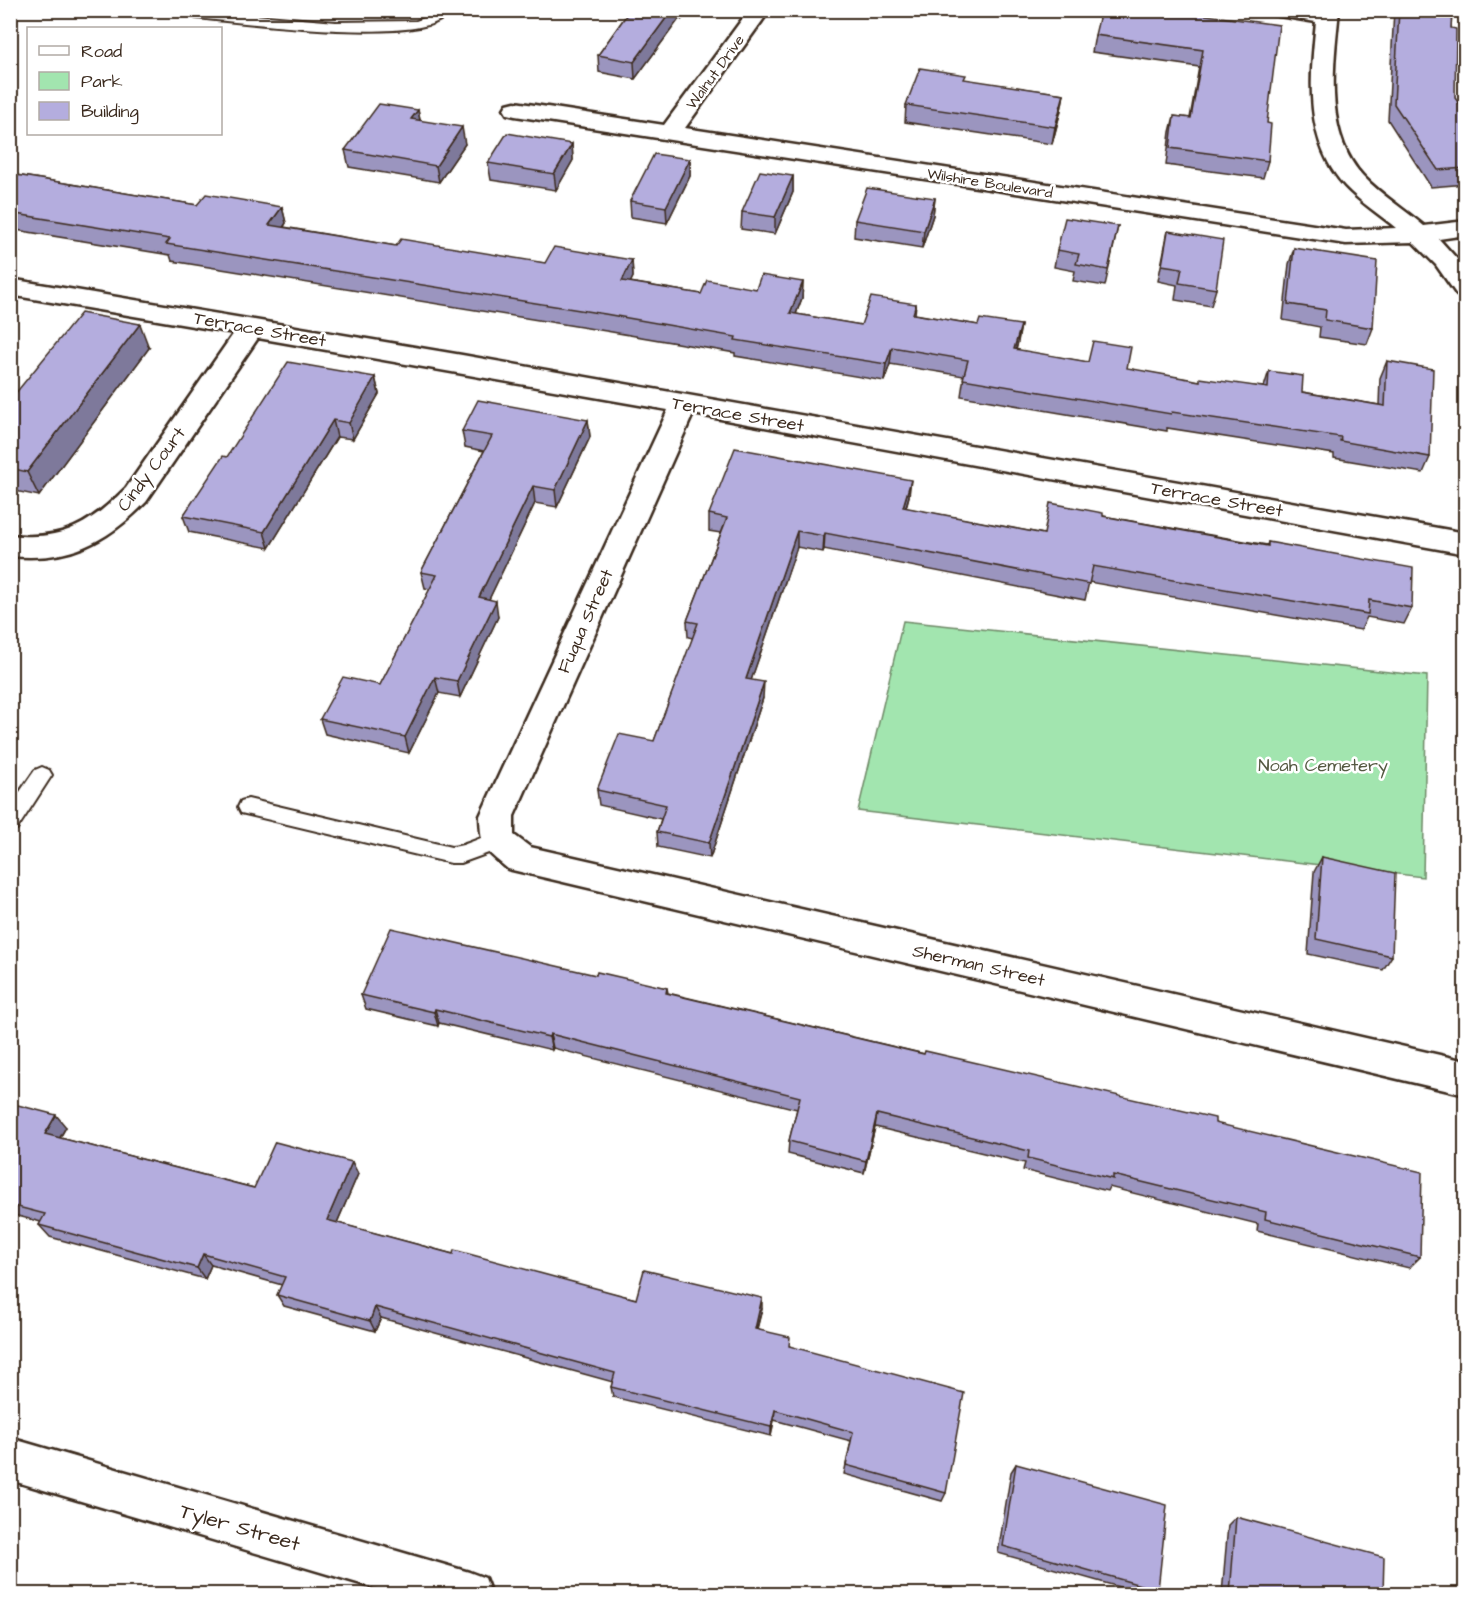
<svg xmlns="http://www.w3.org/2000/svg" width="1476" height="1605" viewBox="0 0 1476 1605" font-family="'Architects Daughter',sans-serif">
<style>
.green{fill:#a2e5af;stroke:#6e8866;stroke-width:1.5}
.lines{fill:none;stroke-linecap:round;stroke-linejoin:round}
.lane-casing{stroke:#3b2a1e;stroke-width:4}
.street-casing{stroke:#3b2a1e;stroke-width:5}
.lane{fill:#fff;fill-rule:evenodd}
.street{fill:#fff;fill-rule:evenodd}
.wall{fill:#9b95bf;stroke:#3b2a1e;stroke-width:1.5}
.shaded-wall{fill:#7e799b;stroke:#3b2a1e;stroke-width:1.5}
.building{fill:#b4adde;stroke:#3b2a1e;stroke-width:1.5}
.labels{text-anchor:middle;stroke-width:5;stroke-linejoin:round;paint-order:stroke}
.far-street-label{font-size:15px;fill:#3b2a1e;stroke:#fff}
.street-label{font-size:18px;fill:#3b2a1e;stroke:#fff}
.park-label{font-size:18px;fill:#555942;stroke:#fff}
.near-street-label{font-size:21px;fill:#3b2a1e;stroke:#fff}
</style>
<rect width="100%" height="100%" fill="#fff"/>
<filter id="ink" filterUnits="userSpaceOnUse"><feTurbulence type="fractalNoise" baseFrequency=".0167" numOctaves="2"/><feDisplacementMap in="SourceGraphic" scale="12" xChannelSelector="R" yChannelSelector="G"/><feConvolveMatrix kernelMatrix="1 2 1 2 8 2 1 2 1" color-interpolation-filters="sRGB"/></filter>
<g filter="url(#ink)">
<polygon class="green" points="903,621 1427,676 1423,877 858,811"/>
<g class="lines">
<g class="lane-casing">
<g id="lane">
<path d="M 199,10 L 336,22 L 416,21 L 438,13 L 444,17 C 417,45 240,22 196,18 L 190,14 L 192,11 Z"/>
<polygon points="42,767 49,770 52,775 17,829 10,831 10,806 35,770"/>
<path d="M 248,799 L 451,847 C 469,847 488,830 505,835 L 508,841 L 505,847 L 461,863 L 451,863 L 241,813 L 238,807 L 241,801 Z"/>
</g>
</g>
<g class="street-casing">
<g id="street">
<path d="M 749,10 L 770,10 L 685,128 L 1346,230 L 1396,228 C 1379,214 1360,202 1345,186 C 1304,141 1310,78 1316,22 L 1273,15 L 1271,10 L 1339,10 C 1334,62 1323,133 1363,176 C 1381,195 1404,209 1424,226 L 1466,221 L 1466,235 L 1439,239 L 1466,269 L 1466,297 L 1457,295 L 1436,265 L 1413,242 L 1346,244 L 515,116 L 507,114 L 504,109 L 507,104 L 515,102 L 664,125 Z"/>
<path d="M 10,279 L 462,355 L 1466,533 L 1466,554 L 693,414 L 514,816 L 514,835 L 530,847 L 1466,1061 L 1466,1095 L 508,869 C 483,848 481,849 480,816 L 668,410 L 258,338 L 146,502 C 106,543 68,562 10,556 L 10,535 C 63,541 89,525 126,488 L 234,333 L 10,295 Z"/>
<polygon points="10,1438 469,1572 485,1578 491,1594 395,1594 10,1480"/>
</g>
</g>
<use href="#lane" class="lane"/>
<use href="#street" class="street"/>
</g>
<g class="wall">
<polygon points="363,10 408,10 408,14 364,15"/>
<polygon points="630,10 688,10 682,19 679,19 635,79 599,72 598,55"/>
<polygon points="1169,10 1267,123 1268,161 1263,178 1166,165 1170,132 1174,116 1190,118 1199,67 1092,52 1095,35"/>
<polygon points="1394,10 1452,10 1451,28 1455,98 1466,113 1466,184 1431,187 1388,120"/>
<polygon points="965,80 1064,94 1061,110 1052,144 905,122 906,105"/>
<polygon points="418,110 420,120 465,144 439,182 349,167 345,150"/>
<polygon points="572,144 573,160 556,190 491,180 488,163"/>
<polygon points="690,159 690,176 667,223 631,217 630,201"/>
<polygon points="10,174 197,205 282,207 286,223 284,227 396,246 545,263 632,260 633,277 630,282 701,294 756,289 803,282 802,298 796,314 861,325 916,304 915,314 978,325 1021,325 1016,350 1199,381 1264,387 1269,371 1302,392 1379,405 1380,378 1387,361 1430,457 1423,473 1334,458 1334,454 1167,428 1167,431 961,396 964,376 890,364 884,381 735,356 735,353 606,331 172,261 170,255 10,229"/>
<polygon points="793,176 793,192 775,234 741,229 742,212"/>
<polygon points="935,198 933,215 922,248 854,237 855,220"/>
<polygon points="1118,226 1105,286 1073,281 1075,271 1054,267 1057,250"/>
<polygon points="1168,231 1216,289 1211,306 1175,300 1177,285 1158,281"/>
<polygon points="1294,248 1373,328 1367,344 1319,337 1320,327 1283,320 1289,264"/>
<polygon points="149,348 39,496 10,490 10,400"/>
<polygon points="375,377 379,394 353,439 337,437 269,548 189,532 183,516 227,457"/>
<polygon points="588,420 590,437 557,507 535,503 489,599 498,617 460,697 439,693 409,753 325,734 320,719 380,685 430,589 425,588 421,572 484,451 465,447 462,431"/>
<polygon points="909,496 906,508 1044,534 1103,516 1267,545 1268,542 1412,608 1404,624 1367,617 1361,630 1089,582 1085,600 824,549 823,552 797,547 751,680 763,698 710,858 658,847 657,832 661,819 599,805 597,790 654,741 693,638 688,637 687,621 721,533 709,531 709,514"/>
<polygon points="1322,857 1392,956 1383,970 1308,954 1314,872"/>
<polygon points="596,975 667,988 668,993 1215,1123 1420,1257 1409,1268 1257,1231 1258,1224 1109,1187 1107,1191 1023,1170 1025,1163 875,1127 864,1173 788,1154 789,1141 797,1109 553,1048 552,1050 439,1023 438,1026 366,1009 361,995"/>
<polygon points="10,1103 66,1127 60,1138 254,1188 352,1162 358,1174 337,1223 453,1254 636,1299 762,1309 757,1329 790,1346 946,1493 942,1501 844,1474 851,1441 774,1420 771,1436 613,1397 611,1387 613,1382 381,1318 375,1331 284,1306 277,1295 282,1285 211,1265 205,1279 50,1237 39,1225 41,1222 10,1214"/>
<polygon points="1016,1464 1158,1590 1153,1594 1144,1594 998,1553 1011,1472"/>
<polygon points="1236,1517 1383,1594 1222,1594 1228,1525"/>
</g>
<g class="shaded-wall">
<polygon points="672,10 679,10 679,19 635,79 634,62"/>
<polygon points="682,10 688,10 682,19"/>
<polygon points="1064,94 1061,110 1052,144 1055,127"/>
<polygon points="418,110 421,126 411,119"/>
<polygon points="462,127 465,144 439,182 436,166"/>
<polygon points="572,144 573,160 556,190 554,174"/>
<polygon points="690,159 690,176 667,223 666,207"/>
<polygon points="793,176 793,192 775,234 775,217"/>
<polygon points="935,198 933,215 922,248 924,231"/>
<polygon points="282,207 286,223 274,241 269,225"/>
<polygon points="632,260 633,277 623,298 622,281"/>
<polygon points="803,282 802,298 790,330 790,313"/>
<polygon points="140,324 149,348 39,496 27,472"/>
<polygon points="1021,325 1018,342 1012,366 1014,349"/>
<polygon points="892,347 890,364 884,381 886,364"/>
<polygon points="375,377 379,394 353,439 349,423"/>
<polygon points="333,420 337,437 269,548 264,532"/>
<polygon points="588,420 590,437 557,507 555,490"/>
<polygon points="911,480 909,496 901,524 903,507"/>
<polygon points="533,486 535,503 482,614 479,597"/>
<polygon points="797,531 797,547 746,695 746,679"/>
<polygon points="825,533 824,549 823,552 824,536"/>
<polygon points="496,601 498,617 460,697 457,681"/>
<polygon points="435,677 439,693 409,753 405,737"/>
<polygon points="764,682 763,698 710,858 709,843"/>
<polygon points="435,1009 439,1023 438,1026 434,1012"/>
<polygon points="550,1034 553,1048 552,1050 549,1037"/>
<polygon points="877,1114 875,1127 864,1173 866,1161"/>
<polygon points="56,1115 66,1127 55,1146 45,1134"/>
<polygon points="352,1162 358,1174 333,1232 327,1220"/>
<polygon points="203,1254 211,1265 205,1279 197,1268"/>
<polygon points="762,1298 762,1309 754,1339 755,1329"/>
<polygon points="375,1307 381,1318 375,1331 370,1321"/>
<polygon points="775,1410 774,1420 771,1436 771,1427"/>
</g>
<g class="building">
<polygon points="630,10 672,10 634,62 598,55"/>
<polygon points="1101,10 1169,10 1279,25 1267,123 1271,124 1268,161 1170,148 1174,116 1191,118 1203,50 1095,35"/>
<polygon points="1399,10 1452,10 1451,28 1456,29 1455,98 1466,113 1466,168 1438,170 1394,104"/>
<polygon points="920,68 966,75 964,79 1064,94 1055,127 906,105"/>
<polygon points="379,104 418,110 411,119 462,127 436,166 345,150"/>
<polygon points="507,133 572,144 554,174 488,163"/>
<polygon points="654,154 690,159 666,207 630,201"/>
<polygon points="760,171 793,176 775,217 742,212"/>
<polygon points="10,174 197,205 206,194 282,207 269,225 396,246 401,239 545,263 554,247 632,260 622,281 701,294 707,280 756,289 761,275 803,282 790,313 861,325 871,297 916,304 913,314 978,325 980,319 1021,325 1014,349 1088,362 1093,341 1131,347 1127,368 1200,381 1200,378 1268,388 1269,371 1303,376 1302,392 1385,406 1387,361 1433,369 1430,457 1340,441 1341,437 1172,412 1171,414 963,379 968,360 892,347 886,364 735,340 736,337 605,314 166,244 170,239 10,213"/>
<polygon points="867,188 935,198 924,231 855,220"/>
<polygon points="1065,218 1118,226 1108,270 1076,264 1079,254 1057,250"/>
<polygon points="1168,231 1223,240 1216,289 1179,283 1182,268 1162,265"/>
<polygon points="1294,248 1377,261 1373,328 1325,320 1326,310 1288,304"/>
<polygon points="81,313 140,324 27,472 10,468 10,400"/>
<polygon points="288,362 375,377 349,423 333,420 264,532 183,516 223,456 227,457"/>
<polygon points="478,400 588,420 555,490 533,486 479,597 496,601 457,681 435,677 405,737 320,719 343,677 380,685 437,575 421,572 492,436 462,431"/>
<polygon points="735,448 911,480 903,507 1044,534 1050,503 1103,513 1103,516 1268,546 1268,542 1413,568 1412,608 1369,600 1368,614 1093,566 1089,584 825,533 824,536 797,531 746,679 764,682 709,843 657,832 666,805 597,790 619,734 654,741 698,623 687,621 727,518 709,514"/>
<polygon points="1322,857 1395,873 1392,956 1316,939"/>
<polygon points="391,928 596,975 597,972 667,988 666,993 924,1054 925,1051 1215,1118 1215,1123 1422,1172 1420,1257 1265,1219 1266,1212 1113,1175 1113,1179 1028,1158 1029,1151 877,1114 866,1161 789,1141 800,1097 550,1034 549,1037 435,1009 434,1012 361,995"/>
<polygon points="10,1103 56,1115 45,1134 254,1188 275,1142 352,1162 327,1220 453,1254 454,1250 636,1299 644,1270 762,1298 755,1329 790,1337 789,1346 964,1393 946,1493 846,1465 853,1432 775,1410 771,1427 611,1387 615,1373 375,1307 370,1321 277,1295 285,1277 203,1254 197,1268 39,1225 45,1214 10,1205"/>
<polygon points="1016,1464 1167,1505 1158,1590 1003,1546"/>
<polygon points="1236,1517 1384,1557 1383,1594 1230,1594"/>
</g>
</g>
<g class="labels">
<g class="far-street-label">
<text transform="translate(715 72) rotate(-54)" y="5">Walnut Drive</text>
<text transform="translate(990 183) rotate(9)" y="5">Wilshire Boulevard</text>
</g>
<g class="street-label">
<text transform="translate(260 329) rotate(10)" y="6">Terrace Street</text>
<text transform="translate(738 414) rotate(10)" y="6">Terrace Street</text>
<text transform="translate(151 469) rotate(-53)" y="6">Cindy Court</text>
<text transform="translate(1217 499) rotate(10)" y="6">Terrace Street</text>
<text transform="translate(585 621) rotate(-66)" y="6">Fuqua Street</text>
<text transform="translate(979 965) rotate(13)" y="6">Sherman Street</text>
</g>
<g class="park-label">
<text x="1323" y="771">Noah Cemetery</text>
</g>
<g class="near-street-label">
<text transform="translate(240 1527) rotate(16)" y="7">Tyler Street</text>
</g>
</g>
<rect width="1476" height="1605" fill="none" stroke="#fff" stroke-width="36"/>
<rect x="18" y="18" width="1440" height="1569" fill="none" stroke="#3b2a1e" stroke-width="2" filter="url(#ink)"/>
<rect x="27" y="27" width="195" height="108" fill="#ffffff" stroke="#b1aaa5" stroke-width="1.5"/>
<rect x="39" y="46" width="30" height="9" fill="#ffffff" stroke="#b1aaa5" stroke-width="1.5"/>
<text x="81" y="57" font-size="18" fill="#3b2a1e">Road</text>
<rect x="39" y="72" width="30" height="18" fill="#a2e5af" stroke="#b1aaa5" stroke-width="1.5"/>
<text x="81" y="87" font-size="18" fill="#3b2a1e">Park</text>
<rect x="39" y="102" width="30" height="18" fill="#b4adde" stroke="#b1aaa5" stroke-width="1.5"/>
<text x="81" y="117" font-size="18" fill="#3b2a1e">Building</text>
</svg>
